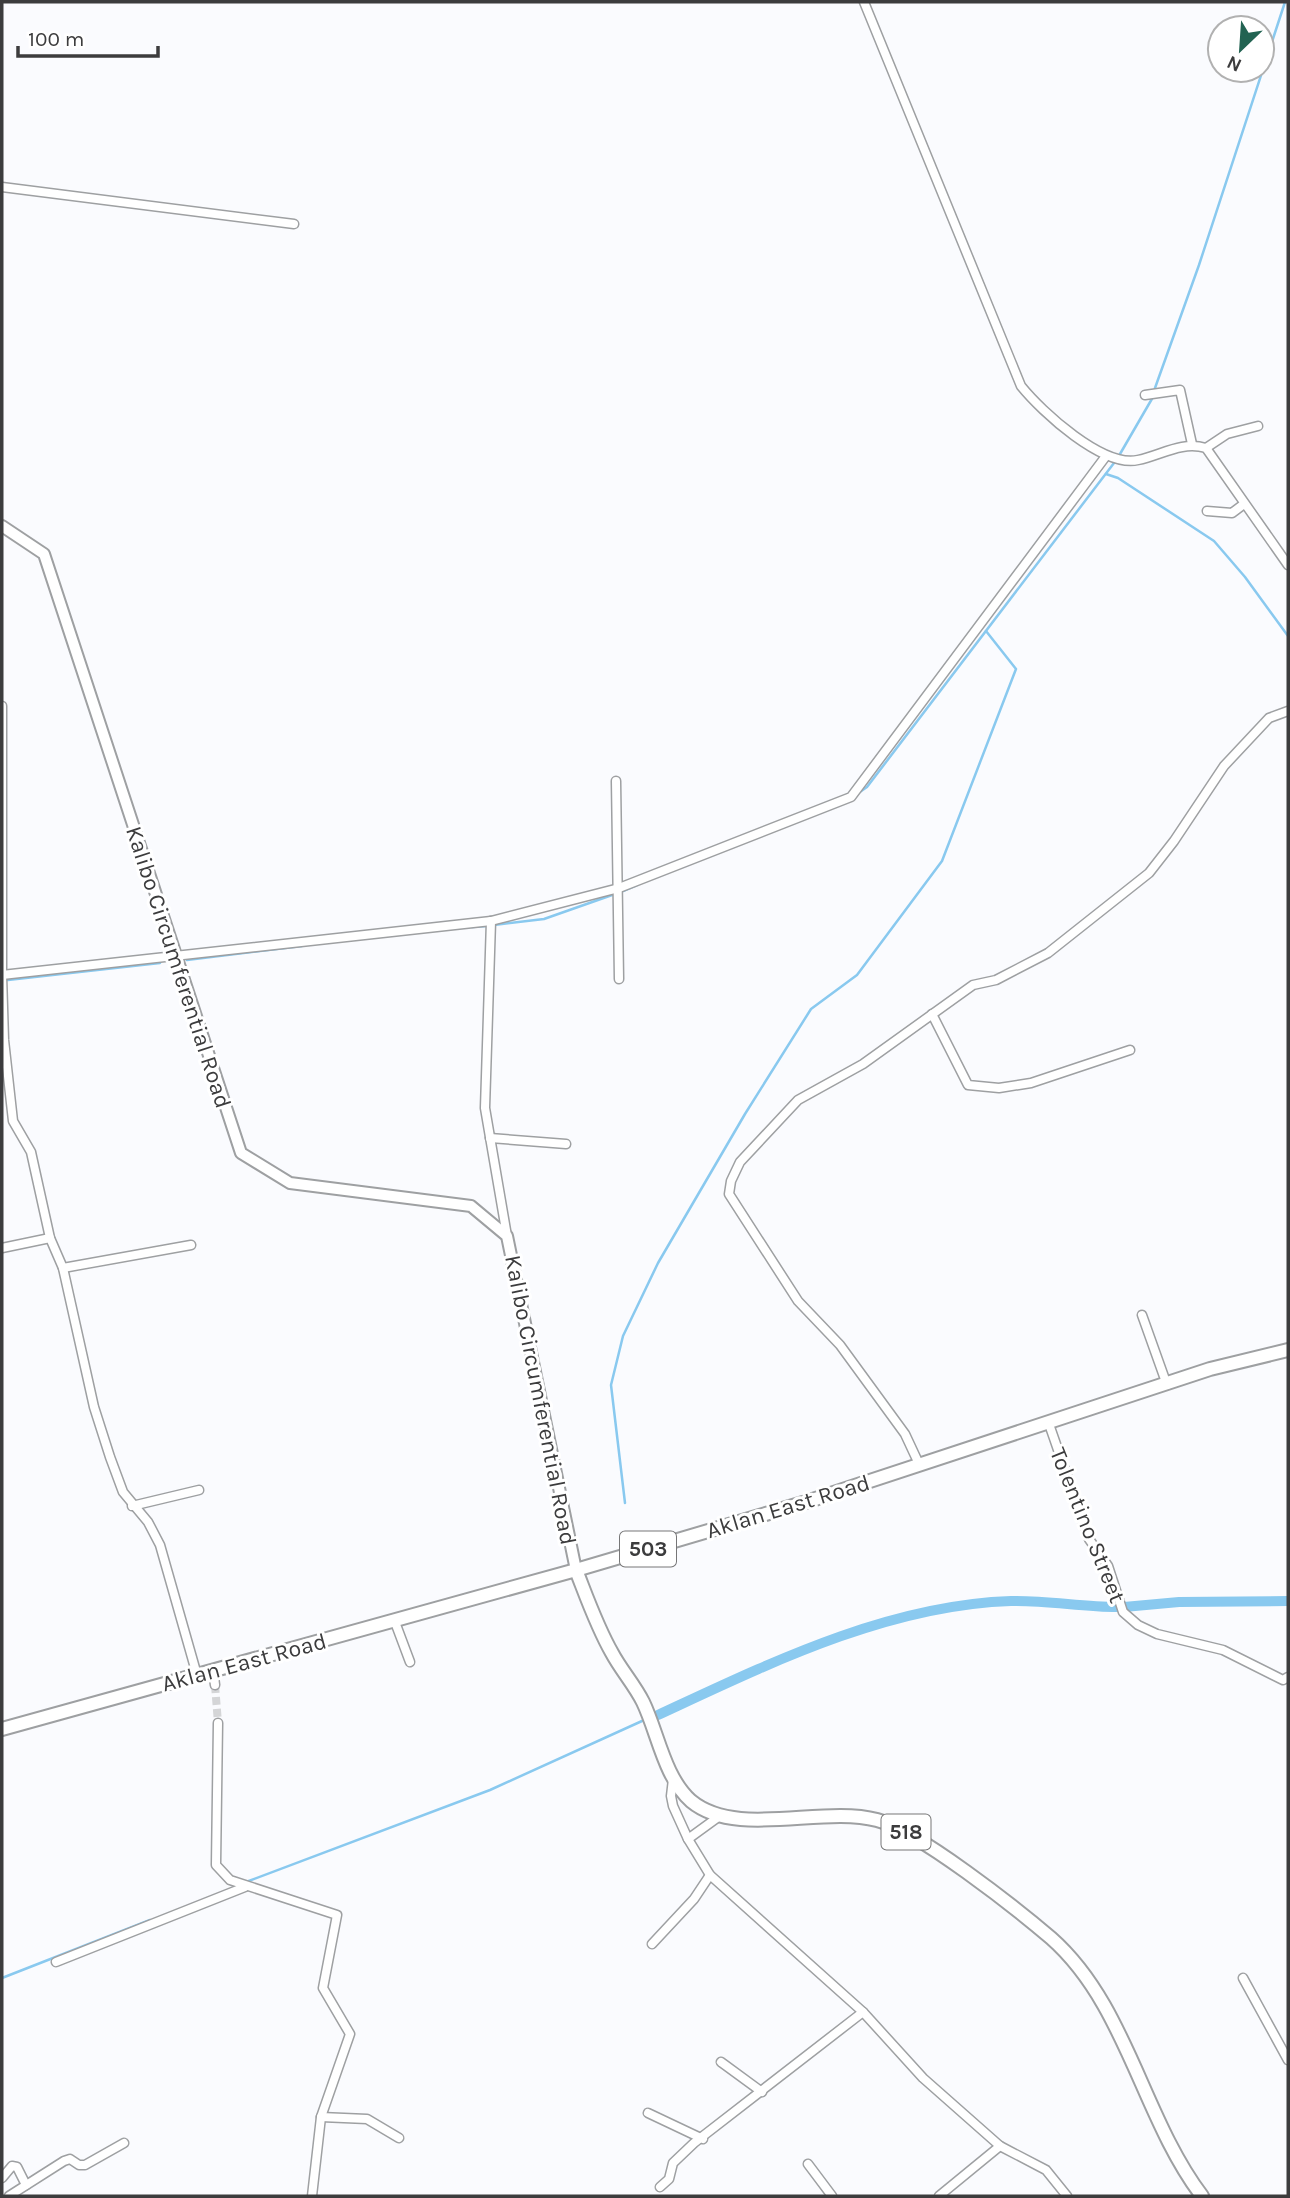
<svg xmlns="http://www.w3.org/2000/svg" width="1290" height="2198" viewBox="0 0 1290 2198" font-family="Karla,sans-serif">
<style>
.lines{fill:none;stroke-linecap:round;stroke-linejoin:round}
.stream{stroke:#89c9ef;stroke-width:2.5}
.canal{stroke:#89c9ef;stroke-width:10}
.minor-tunnel{stroke:#d4d5d7;stroke-width:8;stroke-dasharray:8 4;stroke-linecap:butt}
.minor-casing{stroke:#9ea0a2;stroke-width:11}
.secondary-casing{stroke:#9ea0a2;stroke-width:14}
.primary-casing{stroke:#9ea0a2;stroke-width:16}
.minor{stroke:#fff;stroke-width:8}
.secondary{stroke:#fff;stroke-width:10}
.primary{stroke:#fff;stroke-width:12}
.labels{text-anchor:middle;stroke-width:6;stroke-linejoin:round;paint-order:stroke}
.shield{fill:#fff;stroke:#767677;stroke-width:2}
.shield-label{font-size:21px;font-weight:bold;fill:#3c3c3d}
.street-label{font-size:23px;fill:#3c3c3d;stroke:#fff}
</style>
<rect width="100%" height="100%" fill="#fafbfe"/>
<g class="lines">
<g class="stream">
<polyline points="1155,388 1199,265 1285,2"/>
<polyline points="1120,454 1153,397"/>
<polyline points="1106,474 1118,478 1214,541 1245,577 1288,636"/>
<polyline points="857,794 867,787 1114,463"/>
<polyline points="623,891 637,885"/>
<polyline points="494,925 544,919 615,894"/>
<polyline points="472,927 487,926"/>
<polyline points="187,960 302,946"/>
<polyline points="8,980 160,963"/>
<polyline points="625,1503 611,1385 623,1336 658,1263 745,1114 811,1009 857,975 942,861 1016,669 986,631"/>
<polyline points="246,1882 490,1790 642,1721"/>
<polyline points="2,1978 150,1920"/>
</g>
<g class="canal">
<polyline points="1124,1607 1179,1602 1288,1601"/>
<path d="M 658,1715 C 768,1664 887,1605 1011,1601 C 1046,1600 1082,1607 1117,1607"/>
</g>
<polyline class="minor-tunnel" points="215,1685 218,1723"/>
<g class="minor-casing">
<g id="minor">
<path d="M 864,2 L 1021,386 C 1042,412 1103,468 1138,460 C 1162,455 1181,441 1206,448 L 1288,565"/>
<polyline points="2,187 294,224"/>
<polyline points="1145,395 1180,390 1192,444"/>
<polyline points="1206,448 1227,434 1258,426"/>
<polyline points="1207,511 1232,513 1244,504"/>
<polyline points="2,706 2,975 4,1040 13,1121 31,1152 50,1238 63,1268 94,1407 110,1457 123,1492 148,1522 160,1545 197,1675"/>
<polyline points="616,781 619,979"/>
<polyline points="491,921 485,1108 507,1236"/>
<polyline points="2,975 491,921 619,888 851,797 1106,456"/>
<polyline points="932,1014 968,1085 999,1088 1031,1083 1130,1050"/>
<polyline points="490,1138 566,1144"/>
<polyline points="2,1248 50,1238"/>
<polyline points="63,1268 191,1245"/>
<polyline points="1142,1315 1167,1385"/>
<polyline points="1049,1424 1089,1539 1108,1566 1123,1612 1138,1625 1157,1634 1223,1650 1283,1680 1288,1677"/>
<polyline points="919,1464 905,1434 840,1345 798,1301 729,1194 731,1181 740,1162 798,1100 863,1064 973,985 996,980 1048,953 1149,873 1174,841 1224,766 1269,718 1288,711"/>
<polyline points="132,1506 199,1490"/>
<polyline points="395,1622 410,1662"/>
<polyline points="213,1669 215,1685"/>
<polyline points="218,1723 216,1865 230,1880 337,1915 323,1988 350,2034 321,2117 312,2196"/>
<polyline points="673,1779 671,1796 673,1806 688,1839 710,1875 863,2012 923,2078 1000,2146 1046,2170 1067,2196"/>
<polyline points="688,1839 721,1815"/>
<polyline points="652,1944 694,1899 710,1875"/>
<polyline points="56,1962 245,1887"/>
<polyline points="1243,1978 1288,2060"/>
<polyline points="721,2062 762,2092"/>
<polyline points="648,2113 703,2139"/>
<polyline points="321,2117 367,2119 399,2138"/>
<polyline points="808,2164 832,2196"/>
<polyline points="2,2178 12,2166 17,2167 26,2185"/>
<polyline points="660,2187 669,2179 673,2163 694,2143 863,2012"/>
<polyline points="9,2196 64,2161 70,2159 79,2165 85,2165 124,2143"/>
<polyline points="939,2196 1000,2146"/>
</g>
</g>
<g class="secondary-casing">
<polyline id="secondary" points="2,526 44,554 241,1153 290,1183 471,1206 507,1236 576,1570"/>
</g>
<g class="primary-casing">
<g id="primary">
<path d="M 576,1570 C 587,1598 597,1627 612,1653 C 621,1670 634,1684 643,1702 C 658,1733 664,1777 691,1801 C 737,1839 822,1805 877,1820 C 917,1830 1017,1909 1051,1938 C 1127,2005 1142,2117 1202,2196"/>
<polyline points="2,1729 576,1570 803,1503 1210,1369 1288,1350"/>
</g>
</g>
<use href="#minor" class="minor"/>
<use href="#secondary" class="secondary"/>
<use href="#primary" class="primary"/>
</g>
<g class="labels">
<g class="shield">
<rect x="620" y="1531.5" width="56" height="35" rx="5"/>
<rect x="881.5" y="1814.5" width="49" height="35" rx="5"/>
</g>
<g class="shield-label">
<text x="648" y="1556">503</text>
<text x="906" y="1839">518</text>
</g>
<g class="street-label">
<text transform="translate(179 967) rotate(72)" y="8">Kalibo Circumferential Road</text>
<text transform="translate(541 1400) rotate(79)" y="8">Kalibo Circumferential Road</text>
<text transform="translate(788 1506) rotate(-17)" y="8">Aklan East Road</text>
<text transform="translate(1088 1525) rotate(68)" y="8">Tolentino Street</text>
<text transform="translate(244 1662) rotate(-15)" y="8">Aklan East Road</text>
</g>
</g>
<rect width="1290" height="2198" fill="none" stroke="#3c3c3d" stroke-width="7"/>
<g transform="translate(1241 49) rotate(205)"><circle r="33" fill="#ffffff" stroke="#b1b1b1" stroke-width="2"/>
<path d="M0-5L12 26L0 18L-12 26Z" fill="#226352"/>
<text y="-10" font-size="19" font-weight="bold" text-anchor="middle" fill="#3c3c3d">N</text>
</g>
<path d="M18 46v10h140v-10" fill="none" stroke="#3c3c3d" stroke-width="3.5"/>
<text x="28" y="46" font-size="21" fill="#3c3c3d" stroke="#ffffff" stroke-width="5" paint-order="stroke">100 m</text>
</svg>
